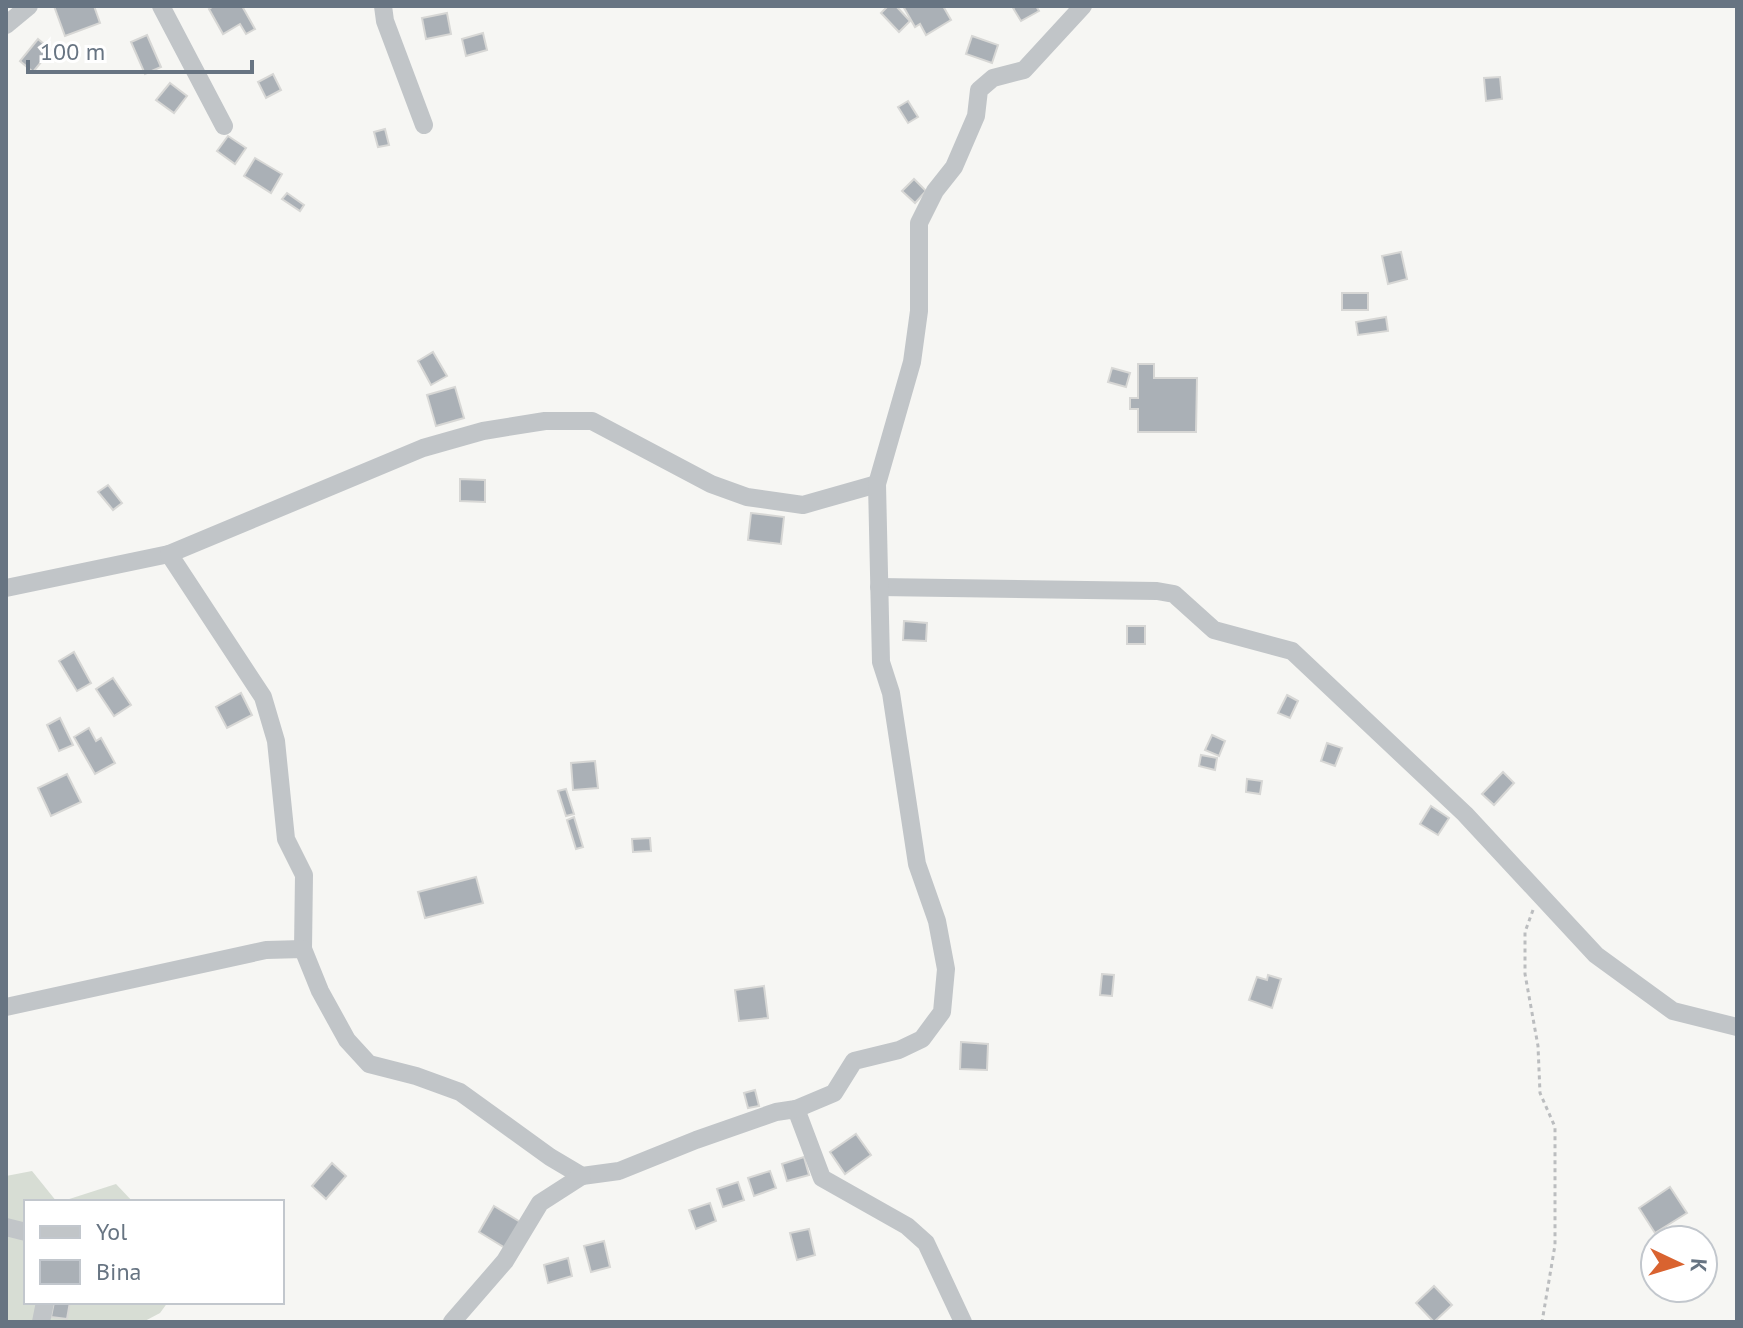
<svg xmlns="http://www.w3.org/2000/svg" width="1743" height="1328" viewBox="0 0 1743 1328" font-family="'PT Sans',sans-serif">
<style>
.green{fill:#d7ddd4}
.building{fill:#aab0b6;stroke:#d7d7d5;stroke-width:2}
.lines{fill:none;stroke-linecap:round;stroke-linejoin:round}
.path{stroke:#bbbdbf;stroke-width:3;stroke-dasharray:4 4;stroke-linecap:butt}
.street{stroke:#c1c5c8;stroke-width:18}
</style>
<rect width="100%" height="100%" fill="#f6f6f3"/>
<g class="green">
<polygon points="32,1171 57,1202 26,1202 26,1302 168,1302 160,1313 143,1322 6,1322 6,1176"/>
<polygon points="116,1184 133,1202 60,1202"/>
</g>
<g class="building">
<polygon points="54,6 94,6 100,23 65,36"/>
<polygon points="214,6 242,6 255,29 246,34 240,24 223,34 209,9"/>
<polygon points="888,6 896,6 910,21 899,32 881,13"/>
<polygon points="903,6 943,6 951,20 926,35 920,24 915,27"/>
<polygon points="1017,6 1036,6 1039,11 1021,21 1013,8"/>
<polygon points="447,13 451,34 426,39 422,18"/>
<polygon points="483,33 487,50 466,56 462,39"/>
<polygon points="147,35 161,67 145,74 131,42"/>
<polygon points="972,36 998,45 992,63 966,54"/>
<polygon points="38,39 51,50 33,72 20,61"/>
<polygon points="273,74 281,90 266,98 258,82"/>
<polygon points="1500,77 1502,99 1486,101 1484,78"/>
<polygon points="170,83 187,96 174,113 156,100"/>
<polygon points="908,101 918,117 908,123 898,107"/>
<polygon points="385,129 389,145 378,147 374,132"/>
<polygon points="228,136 246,148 235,164 217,151"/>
<polygon points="255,158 282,174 271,193 244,176"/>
<polygon points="914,179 926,191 915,203 902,191"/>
<polygon points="287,193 304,205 300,211 282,199"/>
<polygon points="1401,252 1407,279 1388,284 1382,256"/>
<rect x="1342" y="293" width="26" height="17"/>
<polygon points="1386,317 1388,331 1358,335 1356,322"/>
<polygon points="433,352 447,376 431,385 418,361"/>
<polygon points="1138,364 1154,364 1154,378 1197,378 1196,432 1138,432 1138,409 1130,409 1130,398 1138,398"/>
<polygon points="1112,368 1130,373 1126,387 1108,382"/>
<polygon points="455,387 464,418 436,426 427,395"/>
<polygon points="460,479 485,480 485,502 460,501"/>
<polygon points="108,485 122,503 113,510 98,492"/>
<polygon points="751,513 784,517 781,544 748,540"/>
<polygon points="904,621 927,623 926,641 903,640"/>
<rect x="1127" y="626" width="18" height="18"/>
<polygon points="74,652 91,683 77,691 59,661"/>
<polygon points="113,678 131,705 114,716 96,689"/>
<polygon points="241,693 252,715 227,728 216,707"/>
<polygon points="1287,695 1298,701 1290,718 1278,713"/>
<polygon points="60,718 73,745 59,751 47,725"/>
<polygon points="89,728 96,741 101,738 115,763 95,774 74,737"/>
<polygon points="1212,735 1225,741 1219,756 1205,750"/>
<polygon points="1327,743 1342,748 1335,766 1321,761"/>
<polygon points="1201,755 1217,758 1215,770 1199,766"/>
<polygon points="595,761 598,788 573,790 571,763"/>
<polygon points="1503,772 1514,783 1494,805 1482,794"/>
<polygon points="67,774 81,802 51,816 38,788"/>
<polygon points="1247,779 1262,781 1260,794 1246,792"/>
<polygon points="566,789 574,814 566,816 558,791"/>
<polygon points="1431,806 1449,818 1438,835 1420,824"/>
<polygon points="574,817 583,847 576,849 567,820"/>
<polygon points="650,838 651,851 633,852 632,839"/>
<polygon points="476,877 483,903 425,918 418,892"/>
<polygon points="1102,974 1114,975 1112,996 1100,995"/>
<polygon points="1268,975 1281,979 1272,1008 1249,1000 1257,977 1267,980"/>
<polygon points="764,986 768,1018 739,1021 735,990"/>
<polygon points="961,1042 988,1044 987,1070 960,1069"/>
<polygon points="755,1090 759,1106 748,1108 744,1093"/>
<polygon points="856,1134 871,1155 845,1174 830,1152"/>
<polygon points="804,1157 809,1175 787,1181 782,1164"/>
<polygon points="332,1163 346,1176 326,1199 312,1186"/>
<polygon points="770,1171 776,1188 754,1196 748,1178"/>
<polygon points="738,1182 744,1200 723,1207 717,1189"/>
<polygon points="1670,1187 1687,1213 1655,1233 1639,1208"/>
<polygon points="710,1203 716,1221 696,1229 689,1210"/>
<polygon points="494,1206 522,1223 507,1249 479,1232"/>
<polygon points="809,1229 815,1255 797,1260 790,1233"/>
<polygon points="604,1241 610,1267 591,1272 584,1246"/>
<polygon points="568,1258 572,1276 548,1283 544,1265"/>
<polygon points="1434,1286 1452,1305 1434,1322 1416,1303"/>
<polygon points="54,1302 70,1302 67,1319 51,1317"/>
</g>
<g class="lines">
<polyline class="path" points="1533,910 1525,932 1525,974 1538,1046 1540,1093 1555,1127 1555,1245 1542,1322"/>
<g class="street">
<polyline points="161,6 224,126"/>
<polyline points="383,6 385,21 424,125"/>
<polyline points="6,25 29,6"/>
<polyline points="879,587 1157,591 1174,594 1214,630 1292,651 1465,814 1596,955 1673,1011 1737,1027"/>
<polyline points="6,588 169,554"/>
<polyline points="303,949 304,875 286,839 276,741 263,697 169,554 423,448 483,431 545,421 592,421 711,484 747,497 803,505 877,484"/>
<polyline points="6,1007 266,950 303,949 320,991 347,1040 369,1064 416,1076 460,1092 550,1157 582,1176 619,1171 696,1140 776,1112 796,1109 822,1178 907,1226 926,1243 963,1322"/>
<polyline points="796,1109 834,1093 854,1061 899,1050 922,1039 942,1012 946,969 937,921 917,864 891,693 881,662 877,484 912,362 919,311 919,223 935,191 954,167 976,116 979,90 993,78 1024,70 1083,6"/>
<polyline points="6,1227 26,1232"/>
<polyline points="41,1322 45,1302"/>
<polyline points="452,1322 505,1261 540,1203 582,1176"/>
</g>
</g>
<rect width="1743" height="1328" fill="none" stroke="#677482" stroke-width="16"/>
<rect x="24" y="1200" width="260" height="104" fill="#ffffff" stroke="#c2c7cd" stroke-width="2"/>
<rect x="40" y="1226" width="40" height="12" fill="#c1c5c8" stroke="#c2c7cd" stroke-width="2"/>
<text x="96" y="1240" font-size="24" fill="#677482">Yol</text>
<rect x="40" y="1260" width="40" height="24" fill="#aab0b6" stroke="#c2c7cd" stroke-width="2"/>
<text x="96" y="1280" font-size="24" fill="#677482">Bina</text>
<g transform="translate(1679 1264) rotate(94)"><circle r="38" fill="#ffffff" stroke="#c2c7cd" stroke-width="2"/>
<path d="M0-6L14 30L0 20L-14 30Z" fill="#d96330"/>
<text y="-12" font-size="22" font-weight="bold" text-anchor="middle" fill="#677482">K</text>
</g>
<path d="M28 60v12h224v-12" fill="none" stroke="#677482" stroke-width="4"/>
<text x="40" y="60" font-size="24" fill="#677482" stroke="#ffffff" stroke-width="6" paint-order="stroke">100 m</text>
</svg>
